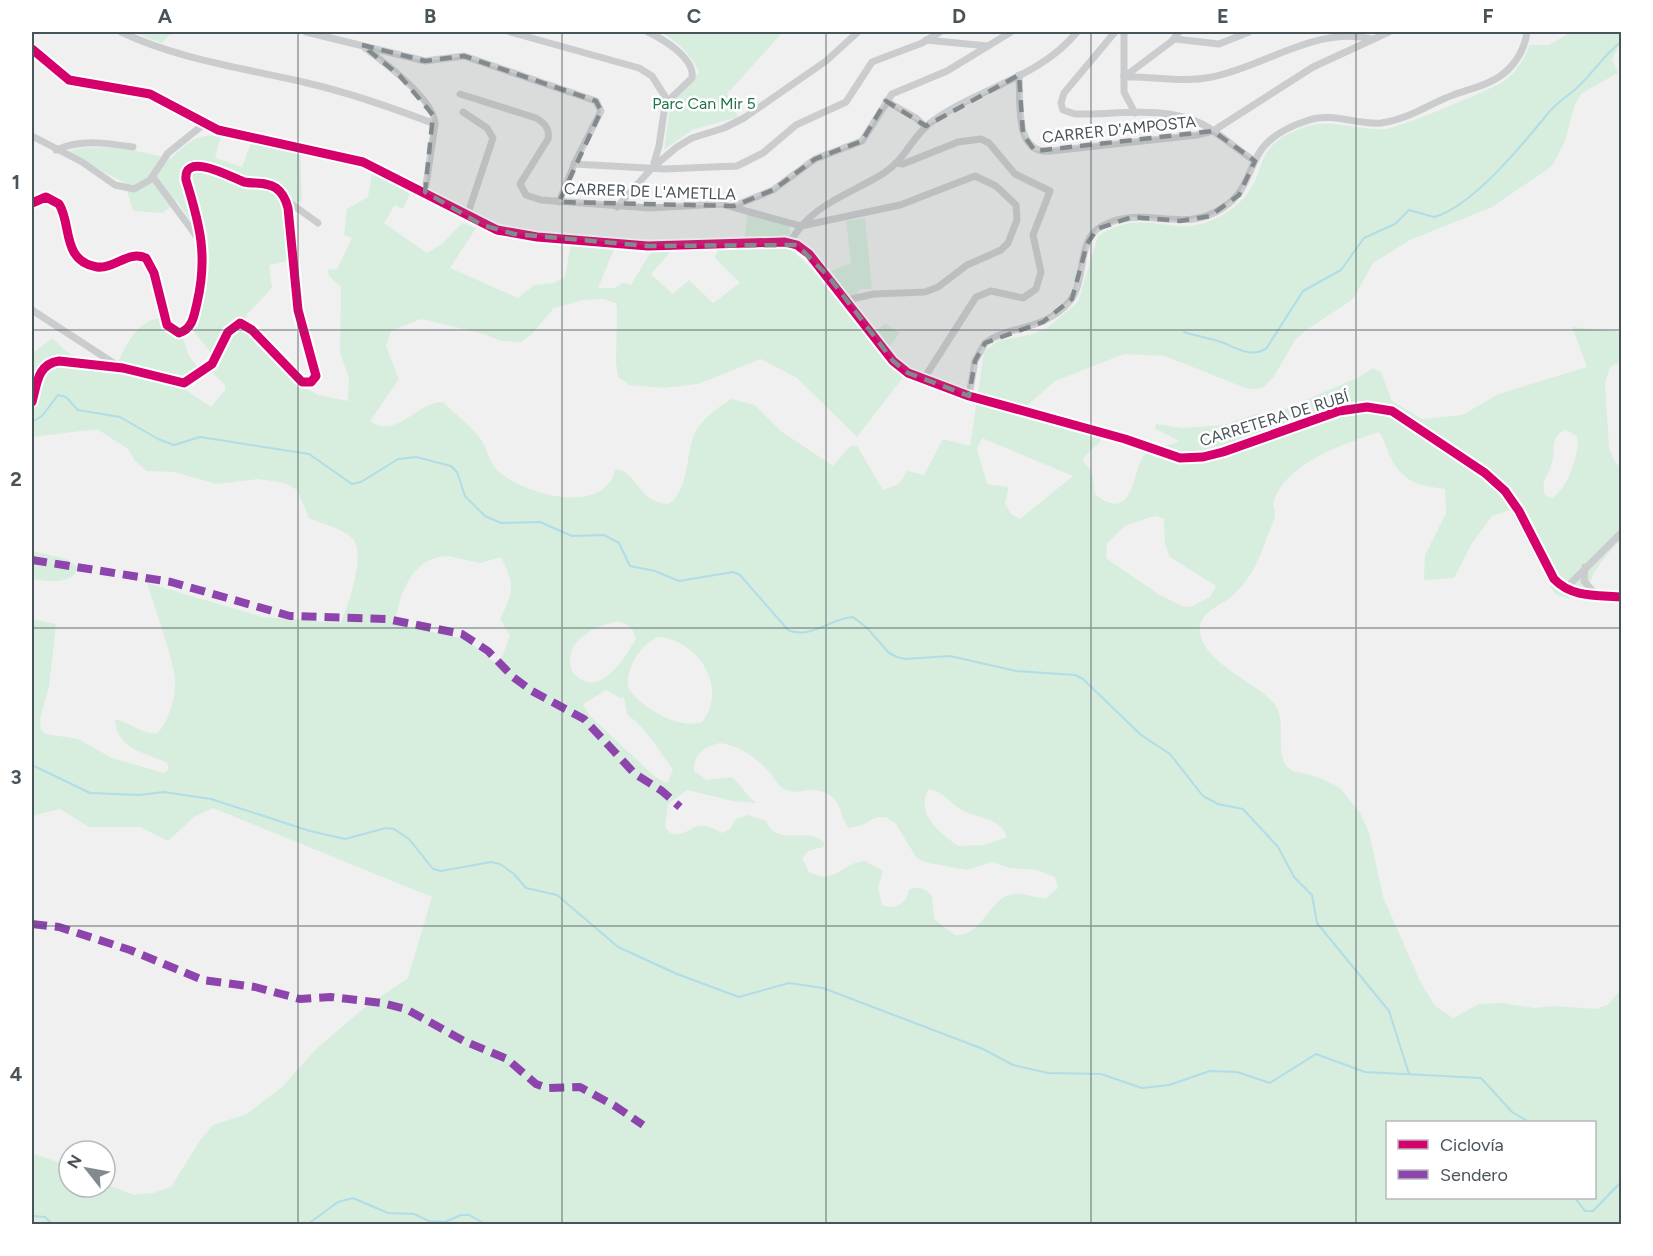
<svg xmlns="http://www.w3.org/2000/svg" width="1653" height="1256" viewBox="0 0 1653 1256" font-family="Figtree,sans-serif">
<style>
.green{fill:#d7edde;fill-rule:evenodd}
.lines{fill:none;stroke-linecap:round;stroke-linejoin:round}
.stream{stroke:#b0dde6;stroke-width:2}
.minor{stroke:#caccce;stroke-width:7}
.quiet{stroke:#8e44ad;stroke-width:8;stroke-dasharray:15 8;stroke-linecap:butt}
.cycleway-casing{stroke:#fff;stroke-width:13}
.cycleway{stroke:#d6006c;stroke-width:9}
.marked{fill:#838a8e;fill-opacity:0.2;stroke:#838a8e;stroke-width:4.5;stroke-dasharray:12 8;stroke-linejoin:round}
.grid{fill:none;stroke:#49535a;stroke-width:1.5;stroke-opacity:0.55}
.labels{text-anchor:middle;stroke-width:5;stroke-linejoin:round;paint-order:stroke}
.park-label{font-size:16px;fill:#227448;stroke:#fff}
.street-label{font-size:16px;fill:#49535a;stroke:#fff}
.neatline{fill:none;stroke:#49535a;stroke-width:2}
.grid-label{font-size:20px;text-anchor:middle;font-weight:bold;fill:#49535a}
</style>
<rect width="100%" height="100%" fill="#f0f0f0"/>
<g class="green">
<polygon points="133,32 182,32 169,35 162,43"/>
<path d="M 660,32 L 783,32 L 727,94 L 738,117 L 692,130 L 664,150 L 670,106 L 699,72 C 691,55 677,40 660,32 Z"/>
<path d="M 1571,32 L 1621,32 L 1621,41 L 1612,60 L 1618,73 L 1582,93 L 1575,104 L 1565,141 L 1552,166 L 1492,207 L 1410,240 L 1373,263 L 1353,299 L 1305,331 L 1295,340 L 1273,378 L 1262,388 L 1248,389 L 1165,356 L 1124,354 L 1055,381 L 1029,404 L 1022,417 L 1101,437 L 1100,442 L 1084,457 L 1083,461 L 1092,472 L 1095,494 C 1136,527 1131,467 1146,453 C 1157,442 1170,448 1179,441 L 1155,429 L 1156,424 L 1182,428 L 1224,425 L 1256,414 L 1274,414 L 1359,377 L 1373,368 L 1381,372 L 1392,401 L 1422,419 L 1462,415 L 1499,394 L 1587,367 L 1572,327 L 1621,332 L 1621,362 L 1610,367 L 1605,383 L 1609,448 L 1615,462 L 1621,469 L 1621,540 C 1604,558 1588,573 1587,600 L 1567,598 L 1555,594 L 1510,510 L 1492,516 L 1472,543 L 1454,578 L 1424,580 L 1425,555 L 1446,513 L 1445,489 C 1423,486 1406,484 1393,462 C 1387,452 1386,442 1379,432 C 1344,444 1284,463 1273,504 C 1278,517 1273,522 1268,534 C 1260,558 1251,580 1231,597 C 1219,607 1198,612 1200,632 C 1202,661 1254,682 1272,701 C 1289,720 1274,743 1286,766 L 1293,771 L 1315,776 L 1339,787 L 1360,813 L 1369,832 L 1383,897 L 1421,983 L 1435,1006 L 1453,1018 L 1479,1004 L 1502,1003 L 1535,1008 L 1554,1006 L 1597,1009 L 1609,1004 L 1621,989 L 1621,1224 L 32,1224 L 32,1153 L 69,1166 L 69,1187 L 105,1187 L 105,1184 L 134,1195 L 153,1193 L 171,1187 L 201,1139 L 213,1125 L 247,1114 L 283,1086 L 316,1049 L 363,1009 L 408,978 L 432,897 L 213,808 L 194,817 L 168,841 L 140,827 L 89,827 L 60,809 L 32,816 L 32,619 L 56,624 L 49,686 L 40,719 L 41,730 L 46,734 L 78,739 L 112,758 L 164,773 L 169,769 L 167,763 C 146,752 117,750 115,720 L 119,720 L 145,732 L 156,734 C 169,724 175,698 175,682 C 176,666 153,603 147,583 L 263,617 L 341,623 C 348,605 367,553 352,538 C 342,528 322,524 309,518 L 297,490 L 285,483 L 258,479 L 217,484 L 174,472 L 147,471 L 135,461 L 128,449 L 97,429 L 32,437 L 32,354 L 52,338 L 87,370 L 113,373 C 125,349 133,322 160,318 C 163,331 169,337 183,338 L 189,356 L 199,369 L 184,378 L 186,390 L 211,407 L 225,390 L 225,385 L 211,371 L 218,362 L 193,330 C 207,297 213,263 206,228 L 195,227 L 177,201 L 163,213 L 133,211 L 125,183 L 65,152 C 99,142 137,150 170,159 C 188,143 195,133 221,136 L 215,158 L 242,167 L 251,143 L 300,153 L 302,201 L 283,207 L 287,261 L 269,265 L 272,288 L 247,314 L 243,327 L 294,382 L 318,395 L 348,401 L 349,377 L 340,353 L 341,287 L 329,276 L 328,270 L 337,269 L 352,238 L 344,235 L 347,209 L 368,197 L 372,174 L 411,191 L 403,209 L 395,205 L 384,223 L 427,253 L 442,244 L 462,223 L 476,228 L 450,268 L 518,298 L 534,285 L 554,283 L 565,277 L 571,243 L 615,247 L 598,288 L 614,288 L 622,283 L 631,285 L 652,250 L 673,249 L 651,274 L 673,294 L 689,280 L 713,303 L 740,283 L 715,258 L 721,239 L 745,238 L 747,213 L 789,225 L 792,250 L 819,276 L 851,263 L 846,221 L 865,218 L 872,289 L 860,289 L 848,309 L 869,338 L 885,323 L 900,333 L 881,357 L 904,376 L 857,437 L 797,378 L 761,359 L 698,384 L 663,388 L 630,385 L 618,377 L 616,363 L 617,310 L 616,303 L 603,299 L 583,300 L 554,308 L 532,334 L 521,342 L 501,341 L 481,333 L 421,319 L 391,331 L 386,346 L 399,379 L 370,421 C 396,440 418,401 443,402 C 455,414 470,425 480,438 C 487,447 489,462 497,470 C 522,495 606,517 615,469 C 638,471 638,503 668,504 C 690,492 685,451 696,431 C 703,418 719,407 731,399 L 755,405 L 782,432 L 833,466 L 850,446 L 857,446 L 883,490 L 899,484 L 907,471 L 924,475 L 943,439 L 970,446 L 984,352 L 998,341 L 1033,334 L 1047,328 L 1078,302 L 1098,236 C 1139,208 1168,234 1204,223 C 1225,217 1246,201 1255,181 C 1260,170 1262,157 1270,148 C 1279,137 1292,132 1305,127 C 1331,118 1359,131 1386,129 C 1401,127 1491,90 1504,81 C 1517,72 1524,59 1530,45 L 1549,45 ZM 1565,430 L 1577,436 C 1581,452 1566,493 1551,498 L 1545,495 C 1540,482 1549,474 1552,463 C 1556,449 1549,437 1565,430 ZM 982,438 L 1073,476 L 1020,519 L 1011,514 L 1005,503 L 1009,487 L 987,484 L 977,449 ZM 1155,516 L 1164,519 L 1165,545 L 1170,557 L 1216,586 L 1210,597 L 1191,607 L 1182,606 L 1158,594 L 1106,558 L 1107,544 L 1126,525 ZM 448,556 L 480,563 L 501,557 C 515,585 514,591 500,619 L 510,636 L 502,657 L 494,662 L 465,639 L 395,624 C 399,594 412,557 448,556 ZM 615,622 C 626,621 634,628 636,639 C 623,661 596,703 572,671 C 562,643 592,627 615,622 ZM 659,637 C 698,640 729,688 702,722 C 679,730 642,708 629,689 C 623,671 642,642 659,637 ZM 606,690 L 620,698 L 624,697 L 627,715 C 643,724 662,754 673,770 L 668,782 L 664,782 L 653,775 L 589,715 L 583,704 ZM 720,743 C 740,746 757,758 770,773 C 775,779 779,787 786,790 C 800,796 812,783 831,796 C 842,805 840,818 849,828 L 862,825 L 877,817 L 886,817 L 896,824 L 916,857 L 924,862 L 967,870 L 992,862 L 1010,868 L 1037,870 L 1055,877 L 1058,888 L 1046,898 C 1033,899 1023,891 1009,895 C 987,902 983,936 955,935 L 934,919 L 932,897 C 928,889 917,885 909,890 C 907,903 895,911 882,905 L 878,888 L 883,871 L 865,861 C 842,862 836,886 809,872 L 802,858 L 808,851 L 823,847 L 825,843 C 807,825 777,848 766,821 L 748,815 L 736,819 L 730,829 L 722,833 C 689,814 694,839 670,833 L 665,827 L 668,804 L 687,790 L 733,801 L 757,803 C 745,796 742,784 731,777 L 707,780 L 694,771 C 694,753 704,747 720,743 ZM 929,789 C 944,792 950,803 962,810 C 977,819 1000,817 1007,837 L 984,845 L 958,846 C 940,833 914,813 929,789 ZM 1388,1122 L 1594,1122 L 1594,1198 L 1388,1198 Z"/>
<path d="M 32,551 L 66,559 L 77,567 C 74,586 46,581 32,579 Z"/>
</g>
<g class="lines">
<g class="stream">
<path d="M 1184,332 C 1196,336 1209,338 1221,342 C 1238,348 1249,358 1266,349 L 1303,291 L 1341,270 L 1364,238 L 1395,224 L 1409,210 L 1434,217 C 1472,207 1524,143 1549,112 C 1558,101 1570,95 1580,85 C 1595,70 1605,54 1622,41"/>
<path d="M 32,422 L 42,416 L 58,395 L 66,397 L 78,410 L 120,417 L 158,439 L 174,445 L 200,437 L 309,454 L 352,484 L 361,482 L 398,459 L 416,457 L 451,466 L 457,472 L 465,496 L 485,516 L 501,523 L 540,522 L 572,536 L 604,535 L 619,543 L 630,566 L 655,571 L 679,581 L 733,572 L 740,575 L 788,630 C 810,640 831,618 853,617 L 867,628 L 889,653 L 897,657 L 905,659 L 950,656 L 1016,671 L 1075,675 L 1083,679 L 1141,735 L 1170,754 L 1203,796 L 1218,804 L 1243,809 L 1278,847 L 1294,877 L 1312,895 L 1317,923 L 1389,1011 L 1409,1074"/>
<polyline points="32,765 90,793 139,795 164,792 211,799 310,831 345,839 386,828 394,829 409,839 433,869 441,871 491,862 500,864 514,874 526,888 557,895 618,947 677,974 739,997 789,983 823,988 983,1049 1013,1065 1048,1073 1101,1074 1142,1088 1169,1085 1210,1071 1237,1072 1270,1083 1316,1054 1365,1072 1481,1078 1512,1112 1529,1122"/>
<polyline points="1575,1198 1585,1211 1593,1211 1622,1181"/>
<polyline points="32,1216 45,1217 52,1224"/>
<polyline points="308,1224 338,1202 353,1198 388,1213 414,1214 429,1221 445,1222 461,1215 469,1215 485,1224"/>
</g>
<g class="minor">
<path d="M 121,32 C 180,60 244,68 307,83 C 351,93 393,108 435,124 L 425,192"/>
<polyline points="306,32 425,61 464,56 596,101 601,111 576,160 559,202"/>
<polyline points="510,32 639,68 652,76 666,98 659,146 654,163"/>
<path d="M 648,32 C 663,39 695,58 692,78 L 666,103"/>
<path d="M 1115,32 L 1064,93 L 1061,103 L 1063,110 L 1075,114 C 1116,115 1164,105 1202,124 C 1221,134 1237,150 1255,161"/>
<polyline points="1124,32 1124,92 1135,113"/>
<polyline points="1175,39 1219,44 1249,32"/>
<polyline points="926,40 988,46"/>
<path d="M 365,48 C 384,62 435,100 435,124"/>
<path d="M 32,49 L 69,80 L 150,94 L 218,130 L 363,162 L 497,230 L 537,237 L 648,246 L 785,242 L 797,245 L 809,254 L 893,361 L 908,373 L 969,396 L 1125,439 L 1180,458 L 1203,457 L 1223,452 L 1339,411 L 1367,407 L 1392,411 L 1485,473 L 1505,491 L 1519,511 L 1554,579 C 1572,598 1597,595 1622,597"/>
<path d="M 1019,75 C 1021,101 1013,155 1051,151 L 1197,135 L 1213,131 L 1313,67 L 1389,32"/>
<path d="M 1124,77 C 1153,76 1182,83 1212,77 C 1264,67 1317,25 1372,39"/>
<polyline points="1124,77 1172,41 1179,32"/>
<path d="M 460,94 L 536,118 C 545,123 550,129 548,139 L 520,184 L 526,195 L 541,200 L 650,208 L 721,204 L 801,226 L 900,205 L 975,176 L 996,186 L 1016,205 L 1017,220 L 1008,243 L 1001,250 L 967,265 L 938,287 L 925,292 L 874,294 L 847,300"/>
<polyline points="886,101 916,118 926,127"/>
<polyline points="463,112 487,128 493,138 467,216"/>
<polyline points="32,136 82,162 115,185 134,189 150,180 168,153 204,124"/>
<path d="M 56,150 C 81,139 107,143 133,147"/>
<polyline points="896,163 903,164 958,142 981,139 989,143 1015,174 1050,191 1033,235 1041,272 1036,289 1023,298 991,291 976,297 923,380"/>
<polyline points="574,164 665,169 737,166 763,153 796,125 846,102 872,62 922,43 940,32"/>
<polyline points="153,177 200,241"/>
<polyline points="286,200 318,223"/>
<path d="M 32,203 L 46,197 L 59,204 C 72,224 61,261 97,267 C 115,269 128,250 146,258 L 154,273 L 167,325 L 179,333 C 193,329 194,315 197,303 C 208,256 200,225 186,180 C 183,150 233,178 244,182 C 255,184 267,182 276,188 C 283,193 286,200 288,208 L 298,310 L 316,376 L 311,382 L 302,382 L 252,330 L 240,323 L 228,332 L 212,364 L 184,383 L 123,368 L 59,361 C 37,364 37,385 32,402"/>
<polyline points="734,206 773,190 815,159 862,141 892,94 947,71 1011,32"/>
<polyline points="617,207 652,168 677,147 692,138 724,128 744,118 826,61 858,32"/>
<path d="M 790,243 C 809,205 851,194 884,173 C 904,161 912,137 930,123 C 977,88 1040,78 1077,32"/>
<polyline points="32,310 118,366"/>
<path d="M 969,396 L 975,361 L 985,343 C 1011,324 1043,332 1069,302 C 1088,281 1075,240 1102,226 C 1146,203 1182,236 1224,207 C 1245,193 1247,175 1258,155 C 1268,136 1290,126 1309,120 C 1332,112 1358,125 1381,123 C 1407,120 1429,104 1453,95 C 1469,89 1489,85 1503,74 C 1516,64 1525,48 1527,32"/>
<polyline points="1585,567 1584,581 1596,595"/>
<polyline points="1565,589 1622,532"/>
</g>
<g class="quiet">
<polyline points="32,560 171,582 290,616 387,619 462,634 488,651 513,677 532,691 584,719 635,774 662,791 680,807"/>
<polyline points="32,924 59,927 130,950 203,980 255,987 300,999 331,997 382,1003 406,1009 464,1041 507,1059 536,1084 547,1088 580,1087 615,1106 643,1125"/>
</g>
<g class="cycleway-casing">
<g id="cycleway">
<path d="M 32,49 L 69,80 L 150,94 L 218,130 L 363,162 L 497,230 L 537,237 L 648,246 L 785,242 L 797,245 L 809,254 L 893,361 L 908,373 L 969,396 L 1125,439 L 1180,458 L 1203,457 L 1223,452 L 1339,411 L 1367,407 L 1392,411 L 1485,473 L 1505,491 L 1519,511 L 1554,579 C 1572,598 1597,595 1622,597"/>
<path d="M 32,203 L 46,197 L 59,204 C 72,224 61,261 97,267 C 115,269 128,250 146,258 L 154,273 L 167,325 L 179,333 C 193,329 194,315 197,303 C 208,256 200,225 186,180 C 183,150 233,178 244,182 C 255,184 267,182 276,188 C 283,193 286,200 288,208 L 298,310 L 316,376 L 311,382 L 302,382 L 252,330 L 240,323 L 228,332 L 212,364 L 184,383 L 123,368 L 59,361 C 37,364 37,385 32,402"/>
</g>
</g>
<use href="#cycleway" class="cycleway"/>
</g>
<path class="marked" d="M 362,45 L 425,61 L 464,56 L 596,101 L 601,111 L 559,202 L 734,206 L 773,190 L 815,159 L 862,141 L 886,101 L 926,126 L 1019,75 L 1023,134 L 1035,151 L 1213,131 L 1255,161 L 1239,195 L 1210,216 L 1180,221 L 1132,217 L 1097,229 L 1087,244 L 1072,299 L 1043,322 L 985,343 L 975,361 L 969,396 L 908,373 L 893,361 L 829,277 L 797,245 L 648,246 L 514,234 L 482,225 L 425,192 L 433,115 L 400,76 Z"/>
<path class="grid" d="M 298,32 L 298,1224M 562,32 L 562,1224M 826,32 L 826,1224M 1091,32 L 1091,1224M 1356,32 L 1356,1224M 32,330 L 1622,330M 32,628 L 1622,628M 32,926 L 1622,926"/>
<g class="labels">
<g class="park-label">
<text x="704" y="109">Parc Can Mir 5</text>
</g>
<g class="street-label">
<text transform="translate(1119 129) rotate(-6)" y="6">CARRER D'AMPOSTA</text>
<text transform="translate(650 191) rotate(2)" y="6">CARRER DE L'AMETLLA</text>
<text transform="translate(1274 418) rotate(-17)" y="6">CARRETERA DE RUBÍ</text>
</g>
</g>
<rect width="1653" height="1256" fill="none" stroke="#ffffff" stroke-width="66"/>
<rect x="1386" y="1121" width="210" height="78" fill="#ffffff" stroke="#b6babd" stroke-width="1.5"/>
<rect x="1398" y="1140" width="30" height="9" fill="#d6006c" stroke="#b6babd" stroke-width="1.5"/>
<text x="1440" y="1151" font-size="18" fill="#49535a">Ciclovía</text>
<rect x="1398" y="1170" width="30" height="9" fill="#8e44ad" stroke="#b6babd" stroke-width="1.5"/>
<text x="1440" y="1181" font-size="18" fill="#49535a">Sendero</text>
<g transform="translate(87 1169) rotate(301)"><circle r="28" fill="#ffffff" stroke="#b6babd" stroke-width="1.5"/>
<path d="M0-4.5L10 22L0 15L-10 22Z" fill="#838a8e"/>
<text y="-9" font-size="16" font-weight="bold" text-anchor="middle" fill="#49535a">N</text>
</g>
<rect x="33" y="33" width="1587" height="1190" class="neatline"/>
<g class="grid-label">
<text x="165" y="23">A</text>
<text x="430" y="23">B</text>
<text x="694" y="23">C</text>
<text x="959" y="23">D</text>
<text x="1223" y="23">E</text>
<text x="1488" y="23">F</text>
<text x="16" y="189">1</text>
<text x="16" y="486">2</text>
<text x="16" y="784">3</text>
<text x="16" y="1081">4</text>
</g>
</svg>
